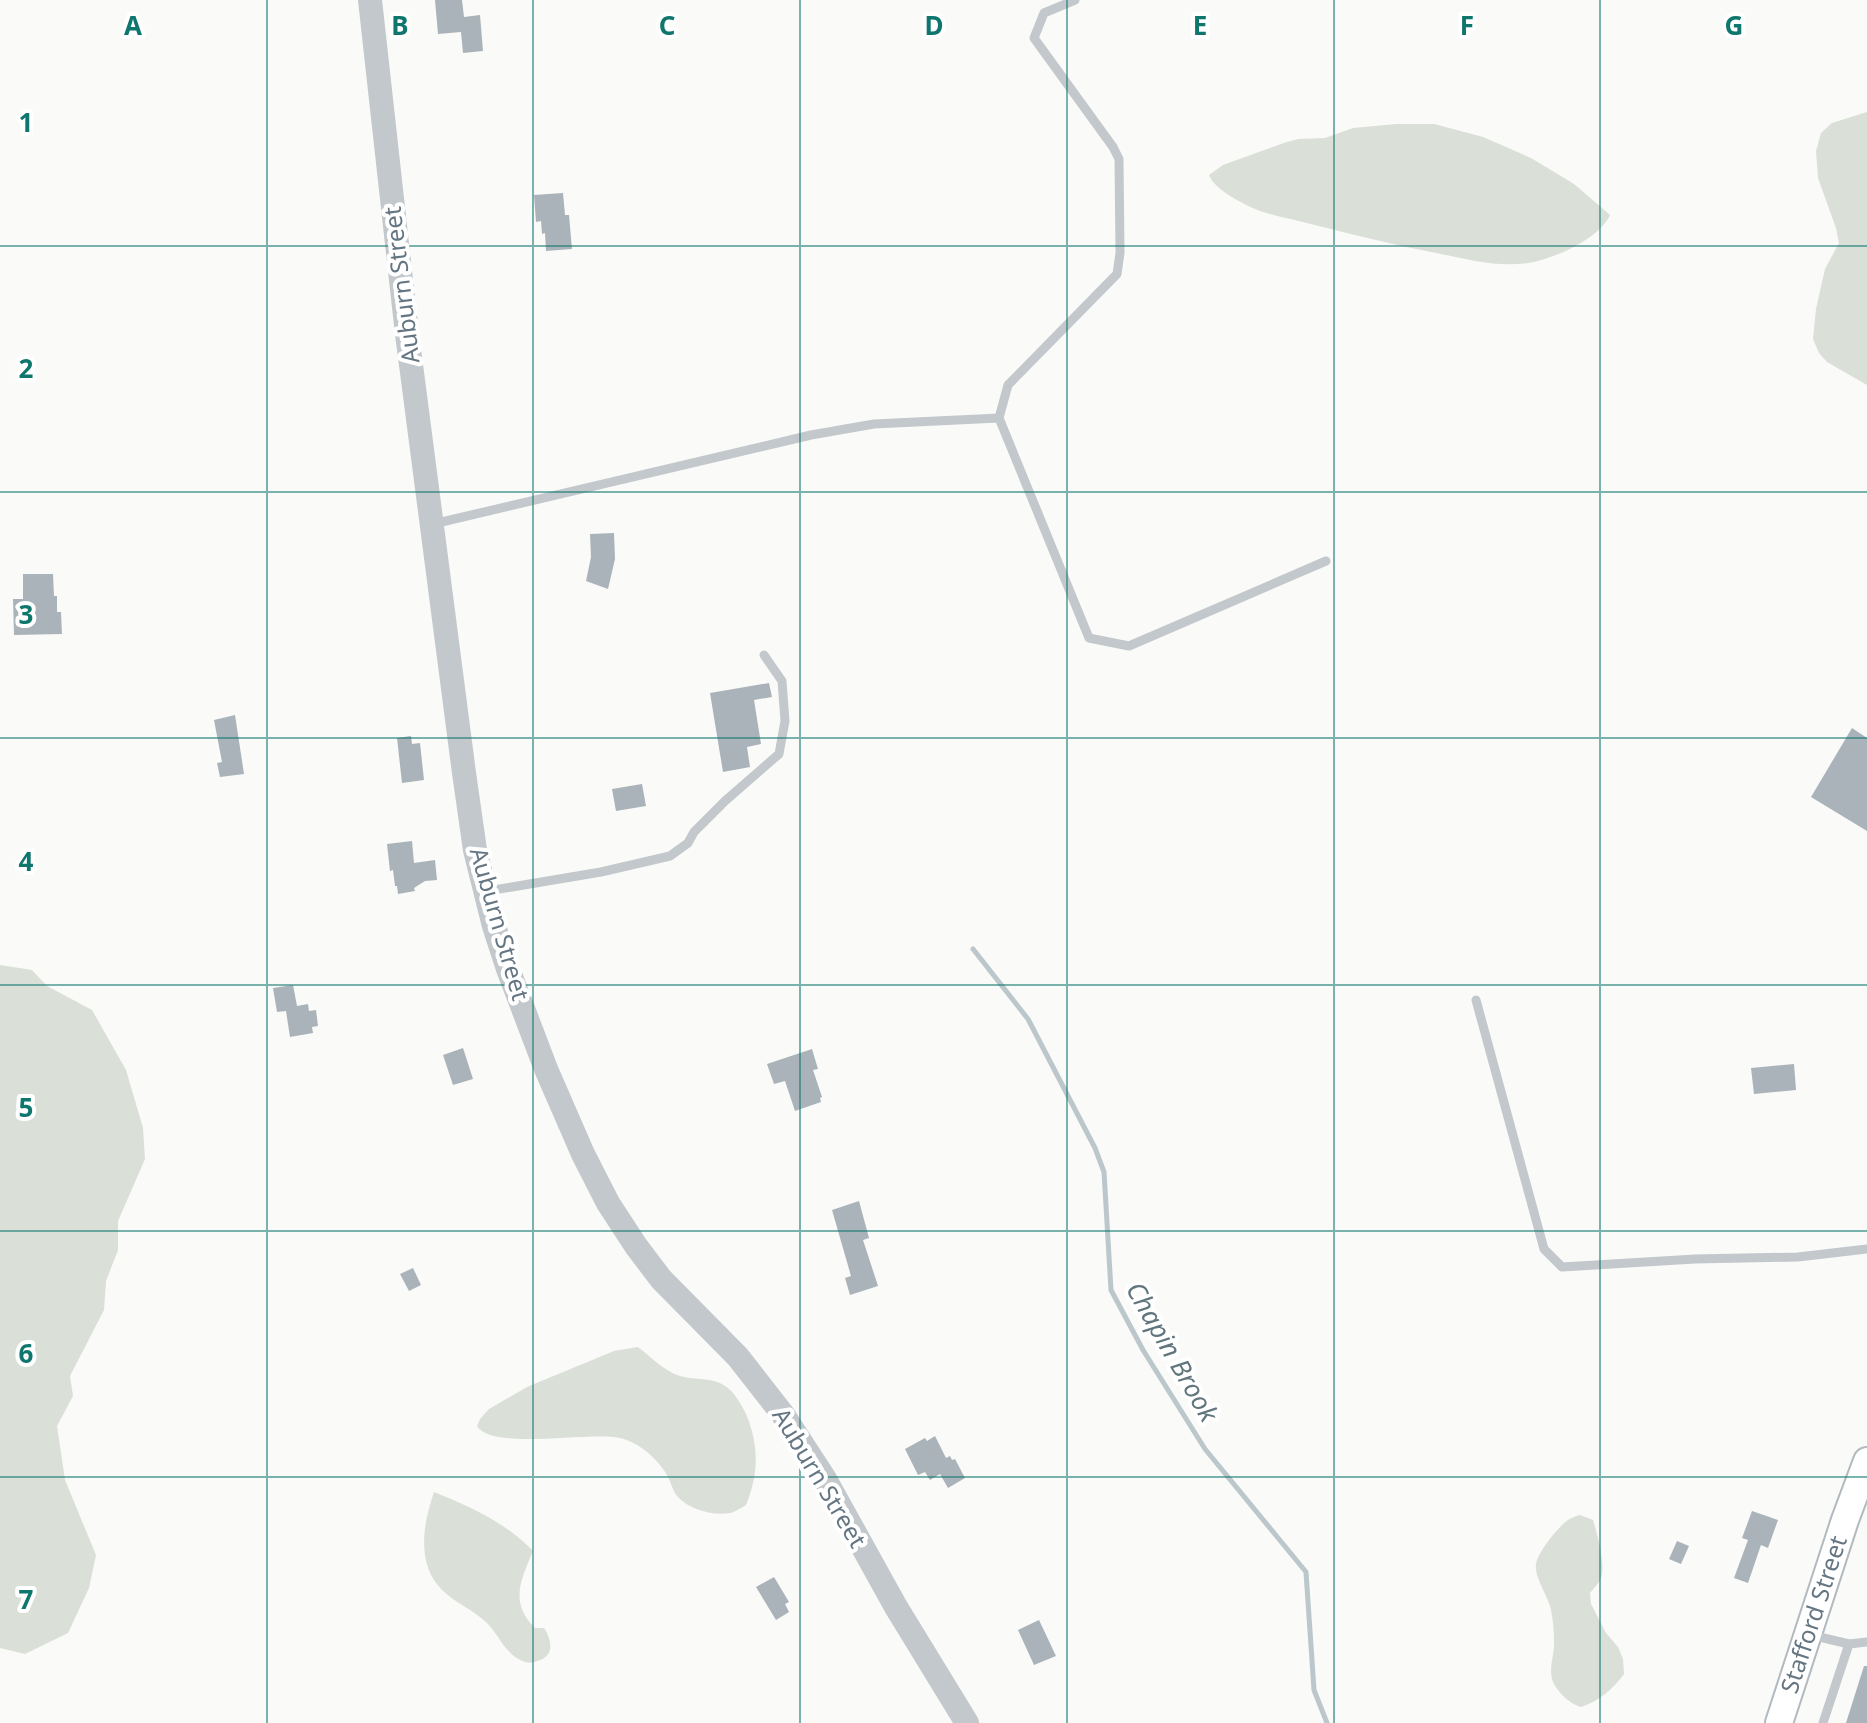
<svg xmlns="http://www.w3.org/2000/svg" width="1867" height="1723" viewBox="0 0 1867 1723" font-family="'Noto Sans',sans-serif">
<style>
.green{fill:#dadfd7}
.lines{fill:none;stroke-linecap:round;stroke-linejoin:round}
.stream{stroke:#bbc7cb;stroke-width:5}
.building{fill:#aab3b9}
.secondary-casing{stroke:#b3babf;stroke-width:30}
.service{stroke:#c3c8cc;stroke-width:9}
.tertiary{stroke:#c3c8cc;stroke-width:24}
.secondary{stroke:#fff;stroke-width:26}
.grid{fill:none;stroke:#0f766e;stroke-width:2;stroke-opacity:0.55}
.labels{text-anchor:middle;stroke-width:8;stroke-linejoin:round;paint-order:stroke}
.street-label{font-size:24px;fill:#657683;stroke:#fff}
.water-label{font-size:26px;font-style:italic;fill:#60757c;stroke:#fff}
.grid-label{font-size:26px;text-anchor:middle;font-weight:bold;fill:#0f766e;stroke:#fff;stroke-width:8;stroke-linejoin:round;paint-order:stroke}
</style>
<rect width="100%" height="100%" fill="#fafaf8"/>
<g class="green">
<polygon points="1867,112 1867,385 1827,362 1819,353 1813,339 1816,309 1825,269 1839,243 1836,228 1818,178 1816,151 1821,133 1832,123"/>
<path d="M 1396,124 L 1434,124 L 1483,137 L 1531,158 L 1574,184 L 1610,215 C 1599,239 1554,259 1528,263 C 1496,268 1463,258 1431,252 C 1390,244 1351,234 1311,224 C 1295,220 1279,217 1263,212 C 1248,207 1214,190 1209,175 L 1223,165 L 1284,143 L 1298,139 L 1325,138 L 1353,128 Z"/>
<polygon points="0,965 32,970 47,986 92,1010 126,1070 143,1128 145,1159 118,1221 118,1250 106,1281 104,1310 70,1376 73,1396 57,1426 65,1480 96,1555 89,1588 68,1633 25,1654 0,1648"/>
<path d="M 638,1347 C 651,1357 664,1371 680,1376 C 696,1381 713,1376 728,1388 C 736,1395 741,1404 746,1414 C 759,1445 759,1473 746,1505 C 741,1508 735,1512 730,1513 C 714,1516 690,1510 678,1497 C 673,1492 671,1482 667,1475 C 657,1458 640,1443 620,1438 C 589,1431 492,1451 477,1426 L 480,1419 L 489,1409 L 527,1387 L 614,1351 Z"/>
<path d="M 434,1492 C 471,1507 505,1522 533,1551 C 521,1580 509,1602 535,1628 L 544,1628 C 552,1640 555,1657 537,1661 C 533,1663 530,1663 525,1662 C 505,1655 500,1636 487,1623 C 474,1610 455,1603 442,1590 C 416,1564 423,1524 434,1492 Z"/>
<path d="M 1580,1515 L 1593,1520 C 1597,1533 1606,1565 1601,1578 C 1599,1583 1593,1589 1590,1593 L 1591,1604 L 1606,1633 L 1618,1647 L 1623,1659 L 1624,1674 C 1613,1689 1599,1701 1581,1707 C 1570,1704 1560,1694 1554,1684 C 1547,1671 1555,1654 1554,1641 C 1554,1631 1553,1620 1551,1610 C 1548,1595 1534,1578 1536,1564 C 1538,1552 1558,1527 1568,1520 C 1569,1519 1578,1515 1580,1515 Z"/>
</g>
<g class="lines">
<polyline class="stream" points="973,949 1028,1019 1095,1148 1104,1172 1111,1290 1143,1350 1205,1449 1306,1572 1314,1690 1327,1723"/>
</g>
<g class="building">
<polygon points="435,0 462,0 464,17 480,15 483,51 463,53 461,32 438,34"/>
<polygon points="563,193 565,215 569,215 572,249 546,251 545,233 542,234 541,221 536,222 534,195"/>
<polygon points="614,533 615,559 608,589 586,581 591,557 590,534"/>
<polygon points="23,574 53,574 54,596 57,596 57,612 61,612 62,634 14,635 13,599 23,599"/>
<polygon points="769,683 772,697 754,700 761,744 747,747 750,767 723,772 710,693"/>
<polygon points="235,715 244,774 220,777 217,763 222,762 214,720"/>
<polygon points="1852,728 1867,738 1867,831 1811,797"/>
<polygon points="411,736 412,744 420,743 424,780 402,783 397,738"/>
<polygon points="642,784 646,806 616,811 612,789"/>
<polygon points="412,841 414,863 435,860 437,880 425,881 414,888 415,891 398,894 397,886 395,886 393,870 390,871 387,844"/>
<polygon points="293,985 297,1006 308,1004 309,1011 316,1010 318,1026 312,1027 313,1033 290,1037 286,1011 277,1012 273,988"/>
<polygon points="463,1048 473,1079 453,1085 443,1055"/>
<polygon points="812,1049 818,1069 813,1070 822,1097 820,1098 821,1102 795,1111 785,1081 774,1084 767,1064"/>
<polygon points="1794,1064 1796,1090 1754,1094 1751,1068"/>
<polygon points="859,1201 869,1238 863,1240 878,1286 850,1295 845,1278 851,1276 832,1210"/>
<polygon points="413,1268 421,1285 409,1291 400,1274"/>
<polygon points="935,1436 946,1458 950,1456 952,1460 955,1459 965,1478 948,1488 940,1474 930,1480 925,1472 918,1475 905,1449 925,1438 927,1441"/>
<polygon points="1752,1511 1778,1520 1768,1548 1761,1545 1748,1583 1734,1578 1748,1540 1742,1538"/>
<polygon points="1677,1541 1689,1546 1681,1564 1669,1559"/>
<polygon points="774,1577 789,1602 785,1604 789,1612 776,1620 756,1587"/>
<polygon points="1039,1620 1056,1656 1034,1665 1018,1630"/>
<polygon points="1864,1666 1867,1666 1867,1723 1846,1723"/>
</g>
<g class="lines">
<g class="secondary-casing">
<g id="secondary">
<path id="s1" d="M 1779,1723 L 1845,1520 L 1867,1461"/>
</g>
</g>
<g class="service">
<polyline points="999,418 1008,385 1117,274 1120,253 1119,159 1113,147 1034,38 1044,13 1075,0"/>
<polyline points="433,524 811,435 874,424 999,418 1089,638 1129,646 1326,561"/>
<polyline points="488,891 601,872 670,856 688,843 694,832 725,801 779,754 785,721 782,681 764,655"/>
<polyline points="1476,1000 1544,1249 1562,1267 1695,1259 1798,1257 1867,1249"/>
<polyline points="1811,1635 1849,1644 1867,1642"/>
<polyline points="1823,1723 1849,1644"/>
</g>
<polyline class="tertiary" points="370,0 407,334 464,773 475,850 494,926 508,969 546,1069 583,1154 608,1203 636,1246 661,1279 738,1357 784,1416 825,1479 896,1607 967,1723"/>
<use href="#secondary" class="secondary"/>
</g>
<path class="grid" d="M 267,0 L 267,1723M 533,0 L 533,1723M 800,0 L 800,1723M 1067,0 L 1067,1723M 1334,0 L 1334,1723M 1600,0 L 1600,1723M 0,246 L 1867,246M 0,492 L 1867,492M 0,738 L 1867,738M 0,985 L 1867,985M 0,1231 L 1867,1231M 0,1477 L 1867,1477"/>
<g class="labels">
<g class="street-label">
<text transform="translate(402 285) rotate(-97)" y="8">Auburn Street</text>
<text transform="translate(499 924) rotate(74)" y="8">Auburn Street</text>
<text transform="translate(819 1478) rotate(59)" y="8">Auburn Street</text>
<text dy="8" stroke="none"><textPath href="#s1" startOffset="114">Stafford Street</textPath></text>
</g>
<g class="water-label">
<text transform="translate(1172 1352) rotate(60)" y="9">Chapin Brook</text>
</g>
</g>
<g class="grid-label">
<text x="133" y="35">A</text>
<text x="400" y="35">B</text>
<text x="667" y="35">C</text>
<text x="934" y="35">D</text>
<text x="1200" y="35">E</text>
<text x="1467" y="35">F</text>
<text x="1734" y="35">G</text>
<text x="26" y="132">1</text>
<text x="26" y="378">2</text>
<text x="26" y="624">3</text>
<text x="26" y="871">4</text>
<text x="26" y="1117">5</text>
<text x="26" y="1363">6</text>
<text x="26" y="1609">7</text>
</g>
</svg>
